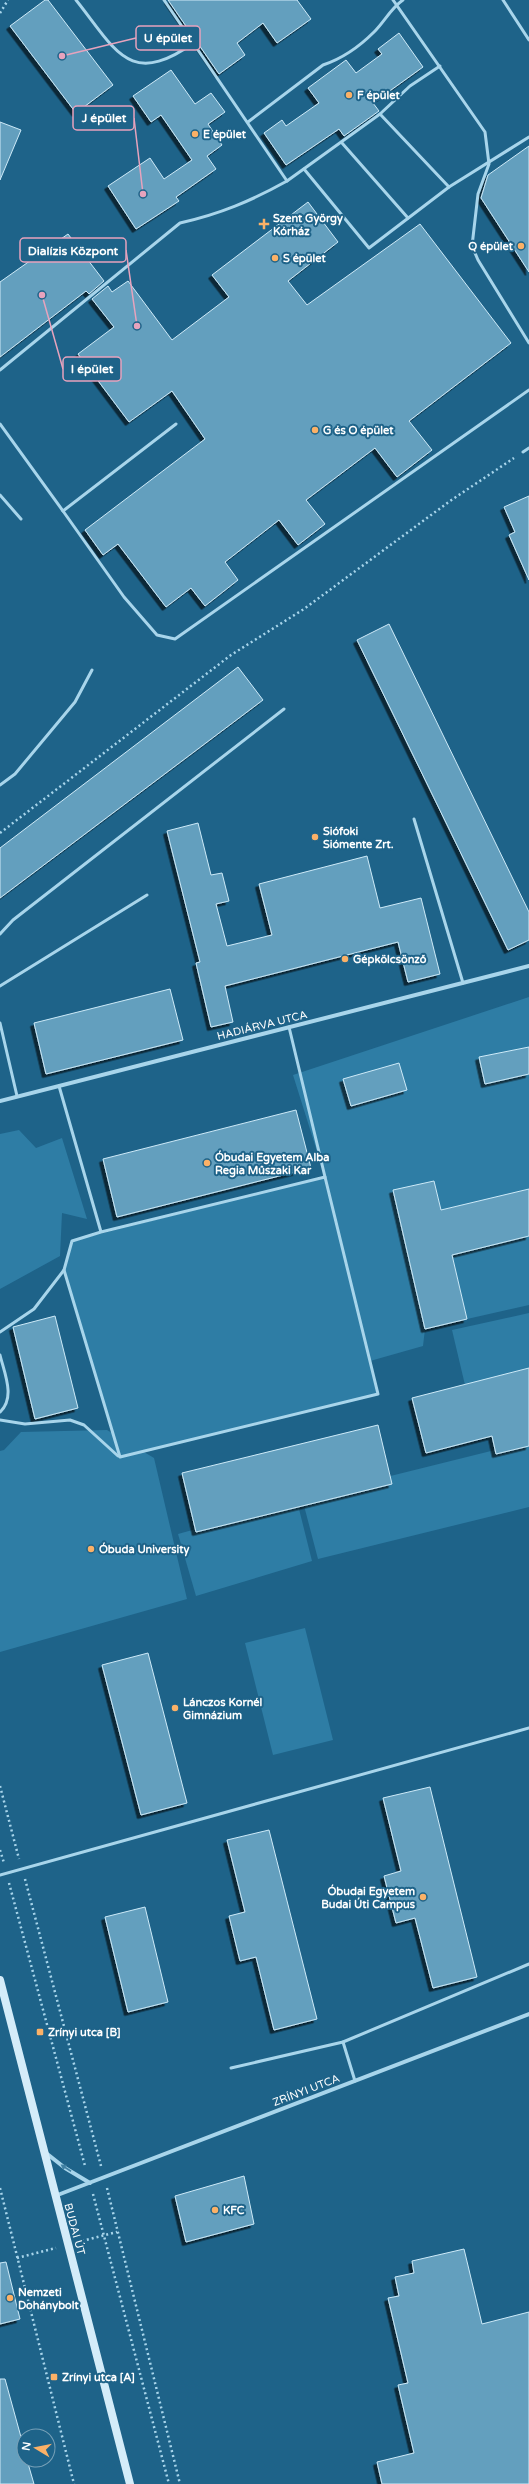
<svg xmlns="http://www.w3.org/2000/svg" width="529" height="2484" viewBox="0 0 529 2484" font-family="'Varela Round',sans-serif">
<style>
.green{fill:#2e7da5}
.building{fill:#649fbe;stroke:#cdeaf8;filter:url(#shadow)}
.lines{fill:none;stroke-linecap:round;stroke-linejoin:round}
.path{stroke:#a8d5eb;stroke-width:2.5;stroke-dasharray:2 3;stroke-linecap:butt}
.lane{stroke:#a8d5eb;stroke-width:3}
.street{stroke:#a8d5eb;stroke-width:4}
.secondary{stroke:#d4ecf9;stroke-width:8}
.oneway{fill:#4080a2}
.poi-dot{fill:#fbb167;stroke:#1e6389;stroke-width:1.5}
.labels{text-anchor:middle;stroke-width:4;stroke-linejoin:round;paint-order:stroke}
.poi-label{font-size:11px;font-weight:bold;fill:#fff;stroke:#1e6389;text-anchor:start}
.street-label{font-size:11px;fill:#fff;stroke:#1e6389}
.leader{fill:none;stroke:#e7a3bd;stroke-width:1.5}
.callout-dot{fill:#e7a3bd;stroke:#1e6389;stroke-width:1.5}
.callout{fill:#1e6389;stroke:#e7a3bd;stroke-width:1.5}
.callout-label{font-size:12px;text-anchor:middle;font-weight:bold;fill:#fff}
</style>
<defs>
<filter id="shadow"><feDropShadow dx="-3.5" dy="3.5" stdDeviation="0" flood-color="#0009"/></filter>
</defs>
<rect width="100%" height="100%" fill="#1e6389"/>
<g class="green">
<polygon points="529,997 529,1189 441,1210 434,1181 393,1191 425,1329 423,1346 370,1361 378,1394 144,1452 154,1458 187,1599 0,1652 0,1451 4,1450 21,1432 107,1430 112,1433 64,1270 72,1241 325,1177 293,1075"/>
<polygon points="19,1130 36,1148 62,1138 87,1219 62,1213 60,1256 0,1289 0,1134"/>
<polygon points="529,1236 529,1305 467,1319 452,1255"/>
<polygon points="529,1313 529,1368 465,1385 452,1330"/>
<polygon points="529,1446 529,1507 318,1559 302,1498 495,1450 497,1454"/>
<polygon points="297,1501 312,1561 196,1596 178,1534"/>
<polygon points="305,1628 333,1740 273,1755 245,1643"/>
</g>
<g class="building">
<polygon points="45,0 48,0 113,85 76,113 10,26"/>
<polygon points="168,0 297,0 311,19 277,43 263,23 237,43 245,55 219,74"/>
<polygon points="399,33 423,67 373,103 379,111 344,136 339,129 286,165 264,133 282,120 286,126 319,103 308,88 346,60 356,73 382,54 378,49"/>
<polygon points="171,70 195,104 211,93 225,112 208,124 222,145 207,156 216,169 176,197 179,201 136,229 108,186 150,158 164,179 192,160 161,115 151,122 133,96"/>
<polygon points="0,122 21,130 0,180"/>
<polygon points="529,146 529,272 481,198 488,175"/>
<polygon points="308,202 338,242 288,281 307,305 420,224 511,343 409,421 432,450 397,477 375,448 306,500 325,524 298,545 279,520 225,562 238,580 205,606 191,588 166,607 118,544 103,555 85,530 205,439 172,391 129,422 78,354 114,327 92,299 108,286 112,292 128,281 172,340 229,297 212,275"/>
<polygon points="68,234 104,281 89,294 86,291 0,357 0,282"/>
<polygon points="529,496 529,580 509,535 515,532 504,507"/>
<polygon points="389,624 529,912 529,940 508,950 357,640"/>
<polygon points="238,667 263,700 0,898 0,848"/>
<polygon points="198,823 211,875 222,873 229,901 216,904 227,946 272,935 259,884 367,856 380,908 421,898 440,974 408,982 398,942 225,986 233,1022 211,1027 196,963 200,962 167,831"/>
<polygon points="170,989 183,1040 46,1074 34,1023"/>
<polygon points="529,1047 529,1074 485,1084 479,1057"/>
<polygon points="399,1063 407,1090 351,1106 343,1079"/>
<polygon points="296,1110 311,1168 117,1217 103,1159"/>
<polygon points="434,1181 441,1210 529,1189 529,1236 452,1255 467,1319 425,1329 393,1190"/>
<polygon points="55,1316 78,1408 35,1419 13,1327"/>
<polygon points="529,1368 529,1446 496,1454 492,1436 426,1453 412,1398"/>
<polygon points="378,1425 392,1484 196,1532 182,1473"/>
<polygon points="148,1653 187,1803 141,1815 102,1665"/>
<polygon points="430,1787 477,1977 433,1988 415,1918 396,1923 384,1876 401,1871 383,1798"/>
<polygon points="269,1830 317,2019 274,2030 256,1957 240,1961 229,1916 245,1912 227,1840"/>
<polygon points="145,1907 168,2002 128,2012 105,1917"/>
<polygon points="244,2176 254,2224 186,2242 175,2196"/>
<polygon points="464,2249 482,2324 529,2312 529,2484 382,2484 377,2462 414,2453 398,2385 408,2383 388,2298 399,2296 395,2277 414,2273 412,2261"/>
<polygon points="6,2262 20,2319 0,2324 0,2263"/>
<polygon points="0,2379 5,2379 24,2448 24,2460 27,2460 34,2484 0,2484"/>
</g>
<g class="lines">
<g class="path">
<polyline points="0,13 8,0"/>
<polyline points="0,833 231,655 304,609 450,501 514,458"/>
<polyline points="0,1786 19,1859"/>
<polyline points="0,1850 4,1863"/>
<polyline points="25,1879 101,2166"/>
<polyline points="9,1883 85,2166"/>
<polyline points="0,2188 74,2484"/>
<polyline points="107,2188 180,2484"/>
<polyline points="93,2194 169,2484"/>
<polyline points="82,2241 117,2232"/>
<polyline points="17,2258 56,2248"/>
</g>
<g class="lane">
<path d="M 76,0 C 116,50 129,89 195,42"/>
<polyline points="164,0 287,181 380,114 410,86 440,66"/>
<polyline points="393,0 485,132 489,164 478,194 472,246 478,260 529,343"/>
<polyline points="503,0 529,40"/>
<polyline points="380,114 449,187"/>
<path d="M 248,122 L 323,65 C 341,59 360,46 374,32 C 385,21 391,8 403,0"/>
<polyline points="342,143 408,218"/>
<polyline points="304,169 369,248 449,187 529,137"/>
<path d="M 0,370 L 180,223 C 220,214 251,201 287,181"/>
<polyline points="0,424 63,511"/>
<polyline points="176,424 63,511 124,597 157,635 175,639 529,390"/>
<polyline points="523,452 529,448"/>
<polyline points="0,495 21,519"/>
<polyline points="0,785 15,774 75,702 92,670"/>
<polyline points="414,819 463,983"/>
<polyline points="0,934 13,920 284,709"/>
<polyline points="0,986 147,895"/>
<polyline points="0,1023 17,1096"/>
<polyline points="289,1027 325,1177"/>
<polyline points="59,1086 101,1232 325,1177 378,1394 120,1457 64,1270 72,1241 101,1232"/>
<polyline points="0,1332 34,1309 64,1270"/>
<path d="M 0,1355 C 4,1372 16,1398 0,1412"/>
<polyline points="0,1420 25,1424 70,1420 84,1425 118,1456"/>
<polyline points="0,1875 529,1728"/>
<polyline points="343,2042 355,2081"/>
<polyline points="231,2068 343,2042 529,1964"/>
</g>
<g class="street">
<polyline points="0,1101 529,966"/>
<polyline points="46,2153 65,2168 90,2183"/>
<polyline points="55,2196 529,2014"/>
</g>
<polyline class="secondary" points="0,1980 130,2484"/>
</g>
<defs><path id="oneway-solid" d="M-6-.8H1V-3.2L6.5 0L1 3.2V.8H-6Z"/></defs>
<use class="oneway" href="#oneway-solid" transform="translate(66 2168) rotate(-147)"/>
<g class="poi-dot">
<circle cx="349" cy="95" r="4"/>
<circle cx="195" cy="134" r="4"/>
<path d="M262 218h4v4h4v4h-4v4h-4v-4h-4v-4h4z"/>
<circle cx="521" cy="246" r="4"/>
<circle cx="275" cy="258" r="4"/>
<circle cx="315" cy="430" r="4"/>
<circle cx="315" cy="837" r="4"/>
<circle cx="345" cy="959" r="4"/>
<circle cx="207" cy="1163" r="4"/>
<circle cx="91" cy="1549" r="4"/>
<circle cx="175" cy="1708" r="4"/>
<circle cx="423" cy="1897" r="4"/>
<rect x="36" y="2028" width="8" height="8" rx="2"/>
<circle cx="215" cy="2210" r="4"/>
<circle cx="10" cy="2298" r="4"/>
<rect x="50" y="2373" width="8" height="8" rx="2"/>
</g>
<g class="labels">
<g class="poi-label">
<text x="357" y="99">F épület</text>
<text x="203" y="138">E épület</text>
<text x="273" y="222">Szent György<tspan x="273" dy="13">Kórház</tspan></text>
<text x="513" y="250" text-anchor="end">Q épület</text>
<text x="283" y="262">S épület</text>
<text x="323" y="434">G és O épület</text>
<text x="323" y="835">Siófoki<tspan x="323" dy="13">Siómente Zrt.</tspan></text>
<text x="353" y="963">Gépkölcsönző</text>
<text x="215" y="1161">Óbudai Egyetem Alba<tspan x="215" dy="13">Regia Műszaki Kar</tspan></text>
<text x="99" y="1553">Óbuda University</text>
<text x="183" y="1706">Lánczos Kornél<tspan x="183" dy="13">Gimnázium</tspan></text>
<text x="415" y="1895" text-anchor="end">Óbudai Egyetem<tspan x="415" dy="13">Budai Úti Campus</tspan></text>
<text x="48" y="2036">Zrínyi utca [B]</text>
<text x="223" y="2214">KFC</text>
<text x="18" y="2296">Nemzeti<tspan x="18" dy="13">Dohánybolt</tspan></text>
<text x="62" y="2381">Zrínyi utca [A]</text>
</g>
<g class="street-label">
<text transform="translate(262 1025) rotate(-14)" y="4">HADIÁRVA UTCA</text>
<text transform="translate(306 2090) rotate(-21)" y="4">ZRÍNYI UTCA</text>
<text transform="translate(75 2229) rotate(75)" y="4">BUDAI ÚT</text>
</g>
</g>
<path class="leader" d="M62 56L136 38M143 194L134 118M137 326L126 250M42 295L63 369"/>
<g class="callout-dot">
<circle cx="62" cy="56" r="4"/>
<circle cx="143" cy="194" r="4"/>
<circle cx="137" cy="326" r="4"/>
<circle cx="42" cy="295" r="4"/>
</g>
<g class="callout">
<rect x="136" y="26" width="64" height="24" rx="4"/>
<rect x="73" y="106" width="61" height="24" rx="4"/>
<rect x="20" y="238" width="106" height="24" rx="4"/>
<rect x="63" y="357" width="58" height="24" rx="4"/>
</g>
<g class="callout-label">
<text x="168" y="42">U épület</text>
<text x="104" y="122">J épület</text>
<text x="73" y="255">Dialízis Központ</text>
<text x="92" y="373">I épület</text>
</g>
<g transform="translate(36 2448) rotate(280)"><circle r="19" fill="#1e6389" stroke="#78a1b8"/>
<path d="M0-3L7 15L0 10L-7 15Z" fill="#fbb167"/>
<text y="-6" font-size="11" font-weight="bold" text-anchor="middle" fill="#ffffff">N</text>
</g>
</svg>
